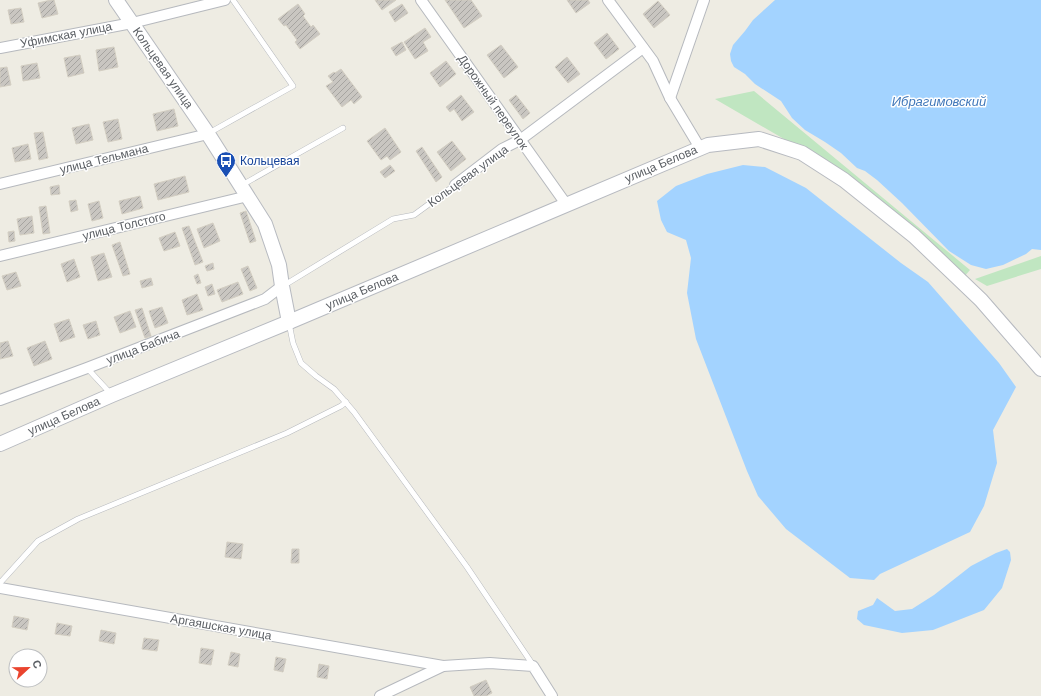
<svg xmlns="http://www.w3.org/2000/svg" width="1041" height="696" viewBox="0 0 1041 696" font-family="Arial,sans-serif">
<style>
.green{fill:#c0e6c1}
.water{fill:#a3d3ff}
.building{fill:url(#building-hatch);stroke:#d3cec2}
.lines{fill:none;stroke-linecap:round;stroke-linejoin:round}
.service-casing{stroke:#b6b9be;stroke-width:6}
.minor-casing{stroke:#b6b9be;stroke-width:12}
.secondary-casing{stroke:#b7bac0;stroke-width:16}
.service{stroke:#fff;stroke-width:5}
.minor{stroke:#fff;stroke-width:10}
.secondary{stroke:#fff;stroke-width:14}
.labels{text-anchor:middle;stroke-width:3;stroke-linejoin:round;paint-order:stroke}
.street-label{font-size:12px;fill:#5b5f64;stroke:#fff}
.transit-label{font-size:12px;fill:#164399;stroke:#fff;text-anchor:start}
.water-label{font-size:13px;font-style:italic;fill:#4178ba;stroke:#fff}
</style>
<defs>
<pattern id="building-hatch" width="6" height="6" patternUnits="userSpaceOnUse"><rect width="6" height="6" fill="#c9c6c1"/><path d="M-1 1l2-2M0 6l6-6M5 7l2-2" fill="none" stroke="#a6a4a0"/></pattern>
</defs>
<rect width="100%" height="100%" fill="#eeece3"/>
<g class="green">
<polygon points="754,91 970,270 963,278 796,146 715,99"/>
<polygon points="1041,256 1041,269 987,286 975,279"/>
</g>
<g class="water">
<polygon points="775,0 1041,0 1041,250 1032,249 1026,254 1003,265 986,269 971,265 949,251 902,203 877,180 865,171 857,168 841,153 825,142 805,130 792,118 781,101 755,84 745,74 734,67 731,61 730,54 733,45 745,31 753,20"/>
<polygon points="743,165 765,167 806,188 901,263 928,282 999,363 1016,387 993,430 997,463 984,506 970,532 880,574 874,580 850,578 786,529 758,496 747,471 696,339 687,293 691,258 686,240 667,232 661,220 657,201 676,186 707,174"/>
<polygon points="1007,549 1010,552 1011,560 1002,588 984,610 933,630 902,633 864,625 857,619 858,611 873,605 877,598 895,611 912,609 934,595 971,566 996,553"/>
</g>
<g class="building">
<polygon points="51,0 54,0 58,14 42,18 38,3"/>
<polygon points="375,0 396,0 382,10"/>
<polygon points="445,0 471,0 482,16 464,28"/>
<polygon points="567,0 588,0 590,3 576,13"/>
<polygon points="658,1 670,15 654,28 643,14"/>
<polygon points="298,4 305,14 303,16 311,27 313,25 320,34 300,49 295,42 297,40 286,25 284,26 278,19"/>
<polygon points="402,4 408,13 395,22 389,12"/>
<polygon points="21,8 24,22 11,24 8,10"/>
<polygon points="425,28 431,37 423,42 428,51 415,59 404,42"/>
<polygon points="607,33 619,49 606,59 594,43"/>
<polygon points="402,42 406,50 396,56 391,48"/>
<polygon points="501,45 518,67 504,78 487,55"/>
<polygon points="114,47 118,67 99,71 96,50"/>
<polygon points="80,55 84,73 68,77 64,58"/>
<polygon points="567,57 580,74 568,83 555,67"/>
<polygon points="446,61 456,74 440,87 430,73"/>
<polygon points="37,63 40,78 23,81 21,66"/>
<polygon points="7,67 11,85 0,87 0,68"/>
<polygon points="341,69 362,97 354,104 351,100 342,107 326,86 333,82 328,76 334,72 335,73"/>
<polygon points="461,95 474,112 462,121 454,109 450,112 446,107"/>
<polygon points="516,95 530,113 523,119 509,100"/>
<polygon points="174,109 178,126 157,131 153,114"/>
<polygon points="118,119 122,139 108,142 103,122"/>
<polygon points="89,124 93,140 76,144 72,128"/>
<polygon points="385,128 401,152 390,160 387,156 381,160 367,141"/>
<polygon points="43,132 48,158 39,160 34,133"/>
<polygon points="452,141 466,159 451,171 437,152"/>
<polygon points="28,144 31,159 15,162 12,148"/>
<polygon points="422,147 442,177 436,182 416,151"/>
<polygon points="390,165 395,171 385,178 380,172"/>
<polygon points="185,176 189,192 158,200 154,184"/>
<polygon points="59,185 60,194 51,195 50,187"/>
<polygon points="140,196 143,208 122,214 119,201"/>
<polygon points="76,200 78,210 71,212 69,201"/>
<polygon points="99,201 103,218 92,221 88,204"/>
<polygon points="46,206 50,233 43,234 39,207"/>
<polygon points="246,211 256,241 250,243 240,213"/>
<polygon points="32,216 34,233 20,235 17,219"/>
<polygon points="213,223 220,241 204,248 197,229"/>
<polygon points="189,226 203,262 195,265 182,228"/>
<polygon points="14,231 15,241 9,242 8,232"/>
<polygon points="175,232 180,246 164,251 159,238"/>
<polygon points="120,242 130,274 123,276 112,245"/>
<polygon points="104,253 112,277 98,281 91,257"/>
<polygon points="74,259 80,277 67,282 61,264"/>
<polygon points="213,263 214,269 207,271 205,266"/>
<polygon points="248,266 257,288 250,291 241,269"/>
<polygon points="16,272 21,286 7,290 2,276"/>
<polygon points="198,274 201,283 197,284 194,276"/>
<polygon points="151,278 153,285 142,288 140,281"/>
<polygon points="238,282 243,294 222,302 217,290"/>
<polygon points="212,284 215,294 208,296 205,287"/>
<polygon points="197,294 203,310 187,315 182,300"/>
<polygon points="162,307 168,323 155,328 149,311"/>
<polygon points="142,308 151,336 145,338 135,310"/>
<polygon points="130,311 136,327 120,333 114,317"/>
<polygon points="69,319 75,337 60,342 54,324"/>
<polygon points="96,321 100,335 88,339 83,325"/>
<polygon points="8,341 13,356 0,359 0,343"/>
<polygon points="45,341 52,359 34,366 27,348"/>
<polygon points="227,542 243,544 241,559 225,557"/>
<polygon points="292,549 299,549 299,563 291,563"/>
<polygon points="14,616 29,619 27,630 12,627"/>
<polygon points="57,623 72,626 70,636 55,634"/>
<polygon points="101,630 116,633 114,644 99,641"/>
<polygon points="144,638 159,640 157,651 142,649"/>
<polygon points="201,648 214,650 211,665 199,663"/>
<polygon points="231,652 240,654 238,667 228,665"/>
<polygon points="276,657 286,659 283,672 274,670"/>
<polygon points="319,664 329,666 327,679 317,677"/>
<polygon points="486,680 492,693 486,696 474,696 470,687"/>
</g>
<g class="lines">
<g class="service-casing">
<g id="service">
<polyline points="209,133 293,86 233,0"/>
<polyline points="242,185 343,128"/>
<polyline points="283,286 393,219 414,215 455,185"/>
<polyline points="289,323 293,343 301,363 316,376 334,389 354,412 467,567 533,665"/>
<polyline points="87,368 111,394"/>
<polyline points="0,583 38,541 78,519 287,433 341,406 346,402"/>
</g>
</g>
<g class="minor-casing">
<g id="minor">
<polyline points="421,0 566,204"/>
<polyline points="608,0 653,61 670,98 700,148"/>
<polyline points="0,48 132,23 225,0"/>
<polyline points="670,98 704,0"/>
<polyline points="0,184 208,134"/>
<polyline points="455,185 502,149 520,140 643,48"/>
<polyline points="0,256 248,196"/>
<polyline points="0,400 87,368 265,299 282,286"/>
<polyline points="0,588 443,666"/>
<polyline points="380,696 443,666 490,663 533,666 552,696"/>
</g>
</g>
<g class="secondary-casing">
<g id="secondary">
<polyline points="116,0 208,134 265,224 279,265 282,286 289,322"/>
<polyline points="0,444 112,395 289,322 708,145 759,139 802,153 844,180 914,236 981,300 1041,369"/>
</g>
</g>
<use href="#service" class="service"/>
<use href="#minor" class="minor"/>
<use href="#secondary" class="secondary"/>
</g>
<defs>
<g id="bus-pin" transform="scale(1)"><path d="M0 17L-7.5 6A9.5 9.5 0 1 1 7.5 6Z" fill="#1a4fb4" stroke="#fff"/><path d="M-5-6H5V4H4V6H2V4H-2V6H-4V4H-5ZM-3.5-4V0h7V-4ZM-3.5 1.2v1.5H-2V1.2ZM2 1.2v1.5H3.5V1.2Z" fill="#fff"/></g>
</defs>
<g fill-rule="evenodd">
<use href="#bus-pin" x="226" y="161"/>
</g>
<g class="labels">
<g class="street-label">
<text transform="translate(66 35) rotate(-11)" y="4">Уфимская улица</text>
<text transform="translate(163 68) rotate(55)" y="4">Кольцевая улица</text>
<text transform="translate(493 102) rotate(55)" y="4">Дорожный переулок</text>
<text transform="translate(104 159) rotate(-14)" y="4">улица Тельмана</text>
<text transform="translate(661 164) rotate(-23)" y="4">улица Белова</text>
<text transform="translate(468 176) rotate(-36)" y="4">Кольцевая улица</text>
<text transform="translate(124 226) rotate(-14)" y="4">улица Толстого</text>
<text transform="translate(362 291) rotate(-23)" y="4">улица Белова</text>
<text transform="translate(143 347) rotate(-21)" y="4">улица Бабича</text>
<text transform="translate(64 416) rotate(-24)" y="4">улица Белова</text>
<text transform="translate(221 627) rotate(10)" y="4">Аргаяшская улица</text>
</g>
<g class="transit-label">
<text x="240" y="165">Кольцевая</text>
</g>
<g class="water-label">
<text x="939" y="106">Ибрагимовский</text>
</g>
</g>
<g transform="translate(28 668) rotate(68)"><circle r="19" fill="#ffffff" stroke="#bdbfc1"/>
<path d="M0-3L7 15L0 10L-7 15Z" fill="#ea442e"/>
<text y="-6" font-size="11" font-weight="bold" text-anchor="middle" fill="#5b5f64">С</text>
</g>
</svg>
